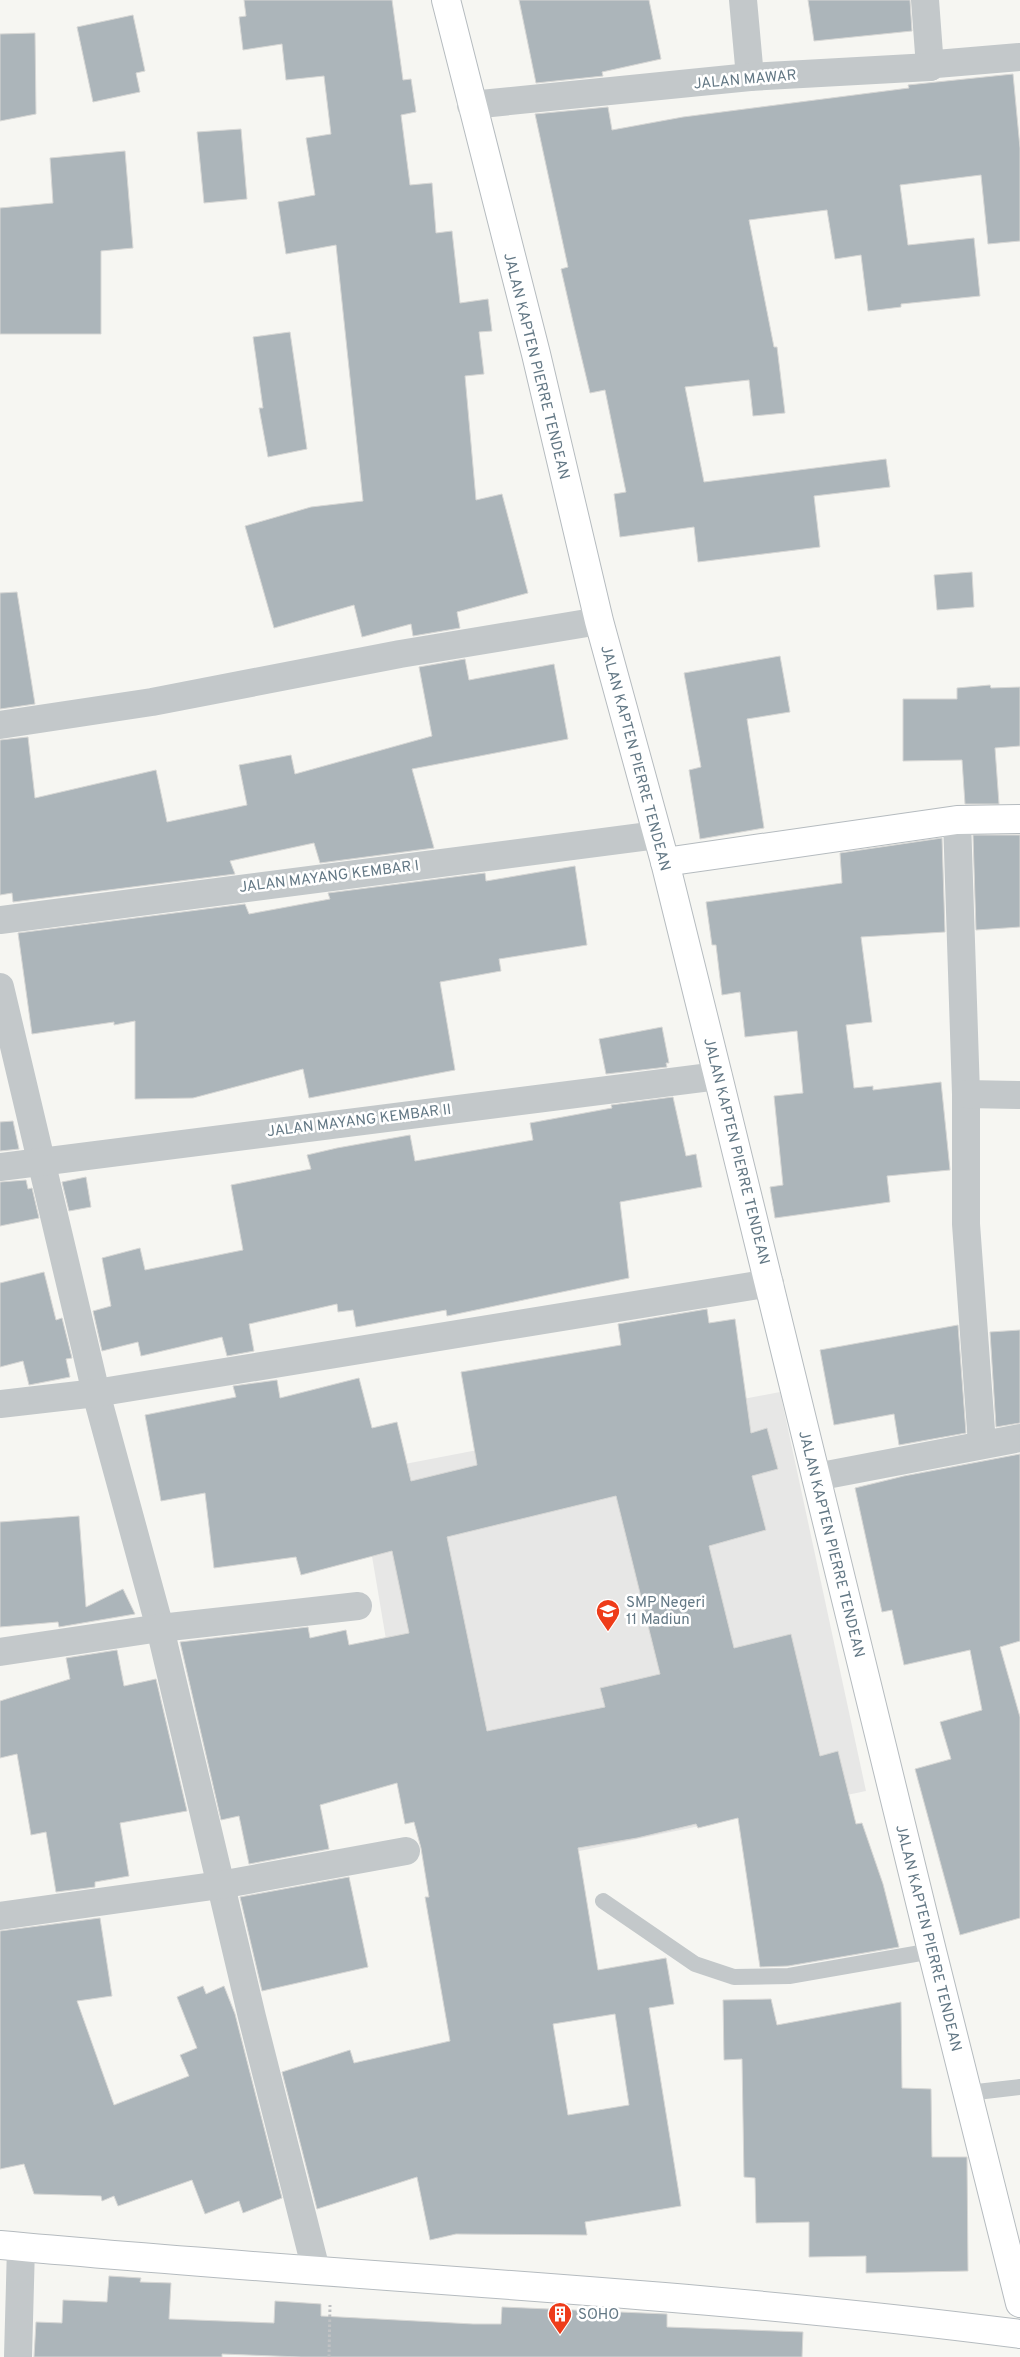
<svg xmlns="http://www.w3.org/2000/svg" width="1020" height="2357" viewBox="0 0 1020 2357" font-family="Overpass,sans-serif">
<style>
.built{fill:#e7e7e6}
.building{fill:#acb5ba;stroke:#d7d7d5;fill-rule:evenodd}
.lines{fill:none;stroke-linecap:round;stroke-linejoin:round}
.secondary-casing{stroke:#b5bbbf;stroke-width:30}
.path{stroke:#bfc1c3;stroke-width:3;stroke-dasharray:2.5 2.5;stroke-linecap:butt}
.lane{stroke:#c3c8ca;stroke-width:16}
.street{stroke:#c3c8ca;stroke-width:28}
.secondary{stroke:#fff;stroke-width:28}
.labels{text-anchor:middle;stroke-width:5;stroke-linejoin:round;paint-order:stroke}
.street-label{font-size:15px;fill:#637885;stroke:#fff}
.poi-label{font-size:15px;fill:#637885;stroke:#fff;text-anchor:start}
</style>
<rect width="100%" height="100%" fill="#f6f6f2"/>
<polygon class="built" points="780,1392 866,1791 427,1883 358,1473"/>
<g class="building">
<polygon points="244,0 392,0 403,80 411,79 416,112 401,115 410,185 432,183 436,233 452,231 460,303 488,299 492,331 479,332 484,374 465,376 476,500 502,494 528,593 457,612 460,628 413,636 411,624 362,637 354,605 274,628 245,526 311,507 363,501 336,245 286,254 278,202 315,195 306,138 331,134 324,76 286,80 282,44 243,50 239,17 246,16"/>
<polygon points="519,0 649,0 661,59 602,72 603,76 536,83"/>
<polygon points="808,0 910,0 912,31 814,41"/>
<polygon points="133,15 145,71 136,73 140,92 93,102 77,27"/>
<polygon points="35,33 36,114 0,121 0,34"/>
<polygon points="1013,74 1020,148 1020,241 988,244 981,175 900,185 908,245 974,238 980,296 901,304 901,307 868,311 861,255 835,259 827,210 749,220 774,347 777,347 785,413 753,416 749,380 685,387 704,482 886,459 890,487 814,496 820,547 698,562 694,527 620,537 614,494 626,492 605,390 590,393 574,326 561,269 568,267 535,114 608,107 612,130 683,117 909,88 908,85"/>
<polygon points="241,129 247,199 204,203 197,132"/>
<polygon points="125,151 133,248 101,251 101,334 0,334 0,208 53,203 50,158"/>
<polygon points="290,332 307,449 268,457 259,408 263,408 253,337"/>
<polygon points="972,572 974,607 937,610 934,575"/>
<polygon points="17,592 35,704 0,709 0,593"/>
<polygon points="780,656 790,712 747,719 764,828 700,839 689,770 701,767 684,673"/>
<polygon points="465,659 469,680 554,664 568,739 412,769 434,848 320,863 314,843 230,861 235,874 13,902 12,893 0,895 0,740 28,737 35,798 156,770 167,822 247,805 239,765 291,755 295,774 432,736 419,667"/>
<polygon points="990,685 991,688 1020,687 1020,746 995,748 999,804 965,804 962,760 903,761 903,699 957,699 957,688"/>
<polygon points="973,835 1020,835 1020,927 976,930"/>
<polygon points="942,838 945,932 861,937 872,1022 846,1025 854,1088 873,1086 873,1090 941,1082 950,1170 887,1176 890,1202 775,1218 770,1187 783,1185 774,1096 803,1093 797,1031 745,1037 740,992 722,995 716,945 712,945 706,902 842,883 840,853"/>
<polygon points="575,866 587,945 499,959 501,971 440,982 455,1070 309,1098 303,1069 193,1098 135,1099 135,1021 114,1025 114,1022 32,1034 18,933 245,904 249,914 330,899 328,893 485,873 486,881"/>
<polygon points="662,1027 669,1063 666,1063 667,1067 606,1074 599,1039"/>
<polygon points="673,1097 686,1156 696,1154 702,1187 620,1202 629,1278 447,1316 446,1310 356,1327 353,1310 338,1312 337,1304 249,1324 254,1351 227,1356 222,1337 141,1356 138,1342 102,1351 93,1311 111,1306 102,1258 140,1248 145,1270 243,1250 231,1185 311,1169 307,1155 337,1148 410,1135 415,1161 533,1140 530,1123 612,1108 611,1105"/>
<polygon points="13,1121 19,1149 0,1151 0,1122"/>
<polygon points="86,1177 91,1207 69,1211 62,1182"/>
<polygon points="26,1180 28,1189 32,1188 39,1218 0,1226 0,1182"/>
<polygon points="44,1272 56,1320 62,1318 72,1358 66,1359 70,1377 29,1385 23,1361 0,1367 0,1283"/>
<path d="M 707,1309 L 709,1323 L 735,1319 L 751,1433 L 767,1428 L 778,1469 L 752,1476 L 766,1530 L 709,1546 L 734,1648 L 791,1634 L 820,1756 L 838,1751 L 856,1824 L 862,1823 L 883,1884 L 899,1947 L 788,1966 L 760,1967 L 738,1818 L 698,1828 L 696,1824 L 637,1838 L 578,1848 L 598,1970 L 666,1958 L 674,2004 L 649,2008 L 681,2206 L 585,2222 L 587,2235 L 456,2234 L 430,2240 L 417,2177 L 317,2209 L 282,2072 L 350,2050 L 354,2063 L 450,2041 L 425,1897 L 429,1897 L 421,1848 L 414,1822 L 405,1824 L 397,1783 L 320,1805 L 329,1849 L 249,1864 L 239,1816 L 221,1820 L 180,1642 L 308,1627 L 310,1638 L 346,1630 L 349,1645 L 409,1633 L 392,1551 L 301,1575 L 296,1557 L 214,1568 L 205,1493 L 161,1501 L 145,1415 L 236,1397 L 233,1386 L 277,1380 L 280,1398 L 359,1378 L 372,1428 L 397,1422 L 411,1481 L 477,1465 L 461,1372 L 621,1345 L 618,1324 ZM 616,1496 L 660,1674 L 600,1688 L 605,1707 L 487,1731 L 447,1537 ZM 615,2014 L 629,2105 L 568,2115 L 553,2024 Z"/>
<polygon points="958,1325 966,1433 899,1445 894,1414 834,1425 820,1350"/>
<polygon points="1020,1330 1020,1423 996,1427 990,1332"/>
<polygon points="1020,1454 1020,1641 1000,1647 1020,1717 1020,1918 960,1935 915,1769 951,1759 940,1722 982,1710 970,1650 904,1665 892,1610 882,1612 855,1488 904,1476"/>
<polygon points="79,1516 86,1607 123,1589 135,1614 59,1627 58,1622 0,1627 0,1522"/>
<polygon points="117,1650 124,1686 156,1679 187,1811 120,1823 129,1876 95,1882 95,1887 56,1892 46,1832 31,1835 17,1754 0,1758 0,1701 70,1679 66,1658"/>
<polygon points="349,1877 368,1967 262,1991 240,1897"/>
<polygon points="100,1918 112,1996 77,2001 114,2105 189,2076 180,2055 197,2048 177,1997 203,1986 206,1994 224,1986 235,2014 282,2198 243,2213 239,2201 205,2214 192,2180 118,2206 114,2196 102,2201 101,2196 34,2194 24,2164 0,2169 0,1931"/>
<polygon points="771,1999 777,2025 901,2002 902,2088 931,2089 932,2157 967,2157 968,2271 866,2273 866,2256 809,2257 809,2222 756,2223 755,2178 744,2177 742,2059 724,2060 723,2000"/>
<polygon points="109,2276 141,2278 140,2282 171,2283 169,2319 274,2323 275,2301 321,2304 321,2316 473,2324 501,2324 502,2307 667,2314 667,2327 803,2332 802,2357 301,2357 222,2354 222,2357 34,2357 36,2322 62,2323 63,2300 107,2302"/>
</g>
<g class="lines">
<g class="secondary-casing">
<g id="secondary">
<polyline points="446,0 536,354 599,621 665,862 718,1076 932,1951 1020,2303"/>
<polyline points="665,862 957,820 1020,819"/>
<path d="M 0,2245 C 340,2277 681,2290 1020,2334"/>
</g>
</g>
<polyline class="path" points="329,2357 330,2305"/>
<g class="lane">
<polyline points="603,1901 695,1964 734,1977 789,1976 932,1951"/>
<polyline points="968,2093 1020,2087"/>
</g>
<g class="street">
<polyline points="743,0 750,77"/>
<polyline points="925,0 930,67"/>
<polyline points="471,105 750,77 930,67 936,64 1020,57"/>
<polyline points="0,725 152,702 400,654 599,621"/>
<polyline points="957,820 966,1094 966,1224 982,1444"/>
<polyline points="0,920 657,835"/>
<polyline points="0,987 96,1393 160,1628 252,2017 316,2270"/>
<polyline points="966,1094 1020,1095"/>
<polyline points="0,1167 718,1076"/>
<polyline points="0,1404 96,1393 770,1283"/>
<polyline points="816,1477 1020,1438"/>
<polyline points="0,1652 160,1628 358,1606"/>
<polyline points="0,1916 220,1885 406,1851"/>
<polyline points="18,2357 21,2247"/>
</g>
<use href="#secondary" class="secondary"/>
</g>
<defs>
<g id="school-pin" transform="scale(1.25)"><path d="M0 17L-7.5 6A9.5 9.5 0 1 1 7.5 6Z" fill="#ee3c1a" stroke="#fff"/><path d="M0-5L7-2L0 1L-7-2ZM-4 1L0 2.5L4 1V4Q0 6-4 4Z" fill="#fff"/></g>
<g id="building-pin" transform="scale(1.25)"><path d="M0 17L-7.5 6A9.5 9.5 0 1 1 7.5 6Z" fill="#ee3c1a" stroke="#fff"/><path d="M-4-6H4V6H1V3H-1V6H-4ZM-2.5-4.3h1.7v1.8h-1.7ZM.8-4.3h1.7v1.8H.8ZM-2.5-1h1.7V.8h-1.7ZM.8-1h1.7V.8H.8Z" fill="#fff"/></g>
</defs>
<g fill-rule="evenodd">
<use href="#school-pin" x="608" y="1611"/>
<use href="#building-pin" x="560" y="2314"/>
</g>
<g class="labels">
<g class="street-label">
<text transform="translate(745 79) rotate(-5)" y="5">JALAN MAWAR</text>
<text transform="translate(537 366) rotate(76)" y="5">JALAN KAPTEN PIERRE TENDEAN</text>
<text transform="translate(636 758) rotate(75)" y="5">JALAN KAPTEN PIERRE TENDEAN</text>
<text transform="translate(329 876) rotate(-7)" y="5">JALAN MAYANG KEMBAR I</text>
<text transform="translate(359 1120) rotate(-7)" y="5">JALAN MAYANG KEMBAR II</text>
<text transform="translate(737 1151) rotate(76)" y="5">JALAN KAPTEN PIERRE TENDEAN</text>
<text transform="translate(832 1544) rotate(76)" y="5">JALAN KAPTEN PIERRE TENDEAN</text>
<text transform="translate(929 1938) rotate(76)" y="5">JALAN KAPTEN PIERRE TENDEAN</text>
</g>
<g class="poi-label">
<text x="626" y="1607">SMP Negeri<tspan x="626" dy="17">11 Madiun</tspan></text>
<text x="578" y="2319">SOHO</text>
</g>
</g>
</svg>
